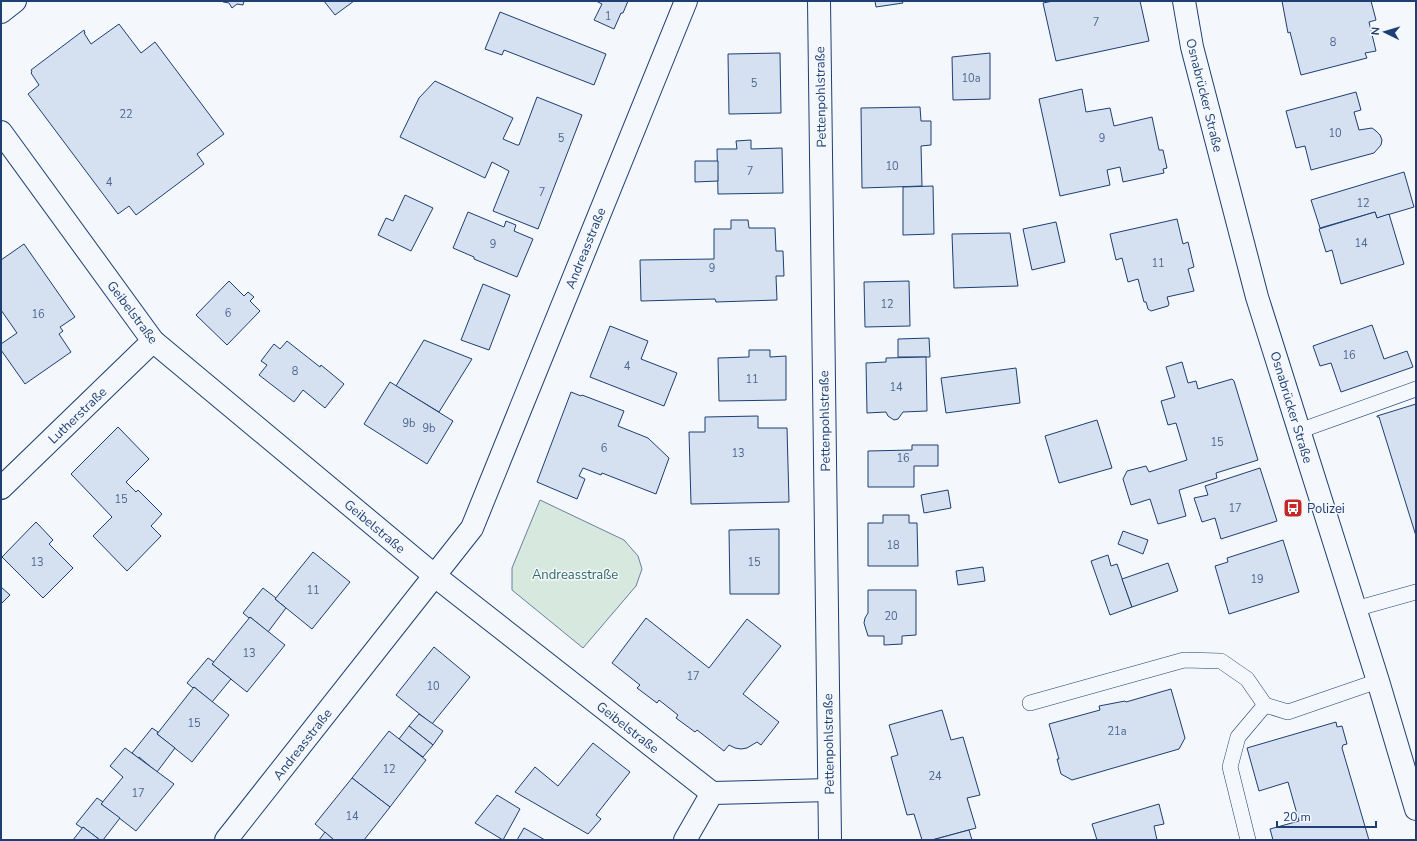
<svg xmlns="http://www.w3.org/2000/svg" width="1417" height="841" viewBox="0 0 1417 841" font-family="'Nunito Sans',sans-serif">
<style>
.green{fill:#d7e8df;stroke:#687fa3}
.building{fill:#d5e0f0;stroke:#1d3f73}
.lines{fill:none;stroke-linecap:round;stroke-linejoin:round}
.lane-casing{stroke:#1d3f73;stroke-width:16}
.street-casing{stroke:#1d3f73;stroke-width:24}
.secondary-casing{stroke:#1d3f73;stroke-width:24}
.lane{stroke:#f4f7fb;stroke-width:15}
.street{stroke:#f4f7fb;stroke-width:22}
.secondary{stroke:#f4f7fb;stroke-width:22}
.labels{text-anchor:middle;stroke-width:3;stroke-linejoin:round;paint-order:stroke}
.number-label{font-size:11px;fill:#4b6792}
.street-label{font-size:13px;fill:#1d3f73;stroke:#f4f7fb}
.poi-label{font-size:13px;fill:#1d3f73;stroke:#f4f7fb;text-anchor:start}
.park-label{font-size:13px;fill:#2c6c60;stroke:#f4f7fb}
</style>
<rect width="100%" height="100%" fill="#f4f7fb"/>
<polygon class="green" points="540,500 624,540 638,556 642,569 636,586 583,648 512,590 512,568"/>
<g class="building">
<polygon points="223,1 244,1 243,5 237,4 232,8 229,3 223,2"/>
<polygon points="324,1 354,1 335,15"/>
<polygon points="596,1 628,1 623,13 621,13 614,29 594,20 602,4"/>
<polygon points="875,1 902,1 903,3 876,7"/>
<polygon points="1053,1 1140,1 1149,41 1056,61 1043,3"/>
<polygon points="1282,1 1371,1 1376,20 1369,22 1376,51 1365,53 1367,58 1301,75 1290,32 1288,33"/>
<polygon points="500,12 606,54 594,85 504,50 502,55 485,49"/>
<polygon points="119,24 141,53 155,42 224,134 197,154 204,164 136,215 129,206 118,214 28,94 39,85 31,73 32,72 31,70 84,30 85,33 84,33 91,44"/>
<polygon points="780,53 781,113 729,114 728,54"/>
<polygon points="990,53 990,99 953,100 952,57"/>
<polygon points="435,81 513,118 503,139 517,145 519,145 537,97 582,115 538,229 493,211 509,171 492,162 485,178 400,137 419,98"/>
<polygon points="1082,89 1086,112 1110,108 1114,126 1152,117 1159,150 1163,150 1167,168 1163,169 1164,173 1123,182 1120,167 1107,170 1110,185 1060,196 1039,99"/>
<polygon points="1356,92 1361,110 1354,112 1359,130 1372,128 1376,131 1380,135 1382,140 1381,145 1374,153 1311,170 1305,146 1296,148 1286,111"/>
<polygon points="920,107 921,121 931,121 931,145 921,146 922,186 862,188 861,108"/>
<polygon points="751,140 751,149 782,148 783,193 718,194 717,149 737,149 736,141"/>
<polygon points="695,161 718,161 718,181 695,182"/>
<polygon points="1404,172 1414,207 1377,218 1375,212 1320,228 1311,200"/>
<polygon points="933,186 934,234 903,235 903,187"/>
<polygon points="405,195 433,208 411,251 378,235 386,218 393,221"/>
<polygon points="468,212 504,227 506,221 516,225 514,231 533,239 517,277 474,259 474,257 453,248"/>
<polygon points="1375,212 1377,218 1389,214 1404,264 1341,284 1332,250 1326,252 1319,229"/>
<polygon points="1177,219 1183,244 1188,242 1194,267 1188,269 1194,291 1167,297 1169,304 1168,306 1151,311 1148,309 1146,302 1144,302 1138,279 1128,282 1122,258 1116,260 1110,234"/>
<polygon points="731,220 748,220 749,228 775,228 776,251 783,251 784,276 776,276 777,300 716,302 715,299 641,301 640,260 714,259 714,229 731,229"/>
<polygon points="1056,222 1065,262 1032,270 1023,229"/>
<polygon points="1010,233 1018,286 954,288 952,234"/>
<polygon points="24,244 75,317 60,327 63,331 59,334 71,352 25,384 1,350 1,344 17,333 1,310 1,260"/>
<polygon points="229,281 244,296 248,292 254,297 250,301 260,311 227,345 196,315"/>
<polygon points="909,281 910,326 865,327 864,282"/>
<polygon points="483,284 510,295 489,350 461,340"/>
<polygon points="1372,325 1384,359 1407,351 1413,367 1341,392 1331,363 1320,366 1313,346"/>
<polygon points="610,326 648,341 641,359 677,373 664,406 590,377"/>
<polygon points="929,338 930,357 898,357 898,339"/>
<polygon points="424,340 472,359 439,412 396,386"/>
<polygon points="287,341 320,367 321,365 344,384 325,408 303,390 294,402 259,375 267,365 261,361 274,344 280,349"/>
<polygon points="749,350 770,350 770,357 786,356 786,400 719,401 718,358 749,357"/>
<polygon points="926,357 927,411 903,412 898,419 894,420 888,416 886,412 867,413 866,363 886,362 886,358"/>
<polygon points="1182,362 1188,383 1196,381 1198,389 1232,379 1234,381 1258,460 1216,473 1217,478 1179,490 1186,516 1158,524 1150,499 1131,505 1123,479 1127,471 1146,466 1149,472 1187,460 1176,423 1168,425 1161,401 1175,397 1166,367"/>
<polygon points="1016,368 1020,403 946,413 941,378"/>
<polygon points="390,382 453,421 427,464 364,424"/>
<polygon points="571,392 581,396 582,395 624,411 618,426 648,438 669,458 656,494 602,473 601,475 583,468 579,476 585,479 577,499 537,482"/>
<polygon points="1416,404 1416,536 1379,417 1377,417 1377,416"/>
<polygon points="758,416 758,428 787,428 789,502 691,504 689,432 705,432 705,417"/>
<polygon points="1097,420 1112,468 1059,483 1045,436"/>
<polygon points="118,427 149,459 126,482 136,492 138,490 162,514 151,526 161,536 127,571 93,536 112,517 71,474"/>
<polygon points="912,445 938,445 938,466 914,466 914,487 868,487 868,451 912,450"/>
<polygon points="1260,468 1277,521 1221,539 1215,518 1202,522 1194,498 1208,495 1205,486"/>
<polygon points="948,490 951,508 924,513 921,495"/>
<polygon points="883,515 909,515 909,523 917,523 918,566 868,566 868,523 883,523"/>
<polygon points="36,522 53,540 49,544 73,568 43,598 2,557"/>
<polygon points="779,529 779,594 730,594 729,530"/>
<polygon points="1123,531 1148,540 1143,554 1118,544"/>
<polygon points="1283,540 1299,592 1229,614 1215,566 1228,562 1227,558"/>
<polygon points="313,552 350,582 312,629 275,599"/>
<polygon points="1108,555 1111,566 1117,564 1132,607 1110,615 1091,561"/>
<polygon points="1168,563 1178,591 1132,607 1122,579"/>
<polygon points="983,567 985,581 958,585 956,571"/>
<polygon points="1,587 10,595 1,604"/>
<polygon points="263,588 276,598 275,599 286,608 268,632 250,617 249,618 243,613"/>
<polygon points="868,590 916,590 916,635 902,636 902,644 884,645 884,636 868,636 864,623 865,618 868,613"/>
<polygon points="250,617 285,645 247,692 212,664"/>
<polygon points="646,618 709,668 747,619 781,646 743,694 779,722 761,745 757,742 747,748 741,749 735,748 729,745 724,751 697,730 695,732 676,718 678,715 659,700 657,703 637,688 640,685 612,663"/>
<polygon points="434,647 470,677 432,724 396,695"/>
<polygon points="208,658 214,662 212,664 231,679 212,702 194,687 193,688 187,683"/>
<polygon points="194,687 229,715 192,762 157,734"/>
<polygon points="1171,689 1185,738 1179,749 1072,780 1061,774 1057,759 1059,759 1049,724 1100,710 1099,706 1125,701 1126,702"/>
<polygon points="942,710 951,740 963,737 980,795 967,798 976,828 932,840 922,840 914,814 907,815 891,757 898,755 889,725"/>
<polygon points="419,714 443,731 433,745 409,726"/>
<polygon points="1336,722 1337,727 1342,726 1347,744 1343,745 1342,748 1369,840 1273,840 1270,829 1299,821 1288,782 1259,791 1247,748"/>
<polygon points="409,726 433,745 423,757 399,739"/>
<polygon points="152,728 158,732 157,734 175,748 157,772 139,757 138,758 132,753"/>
<polygon points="389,731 426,760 390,807 352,778"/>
<polygon points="593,743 630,772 596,815 601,819 588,834 515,792 535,767 558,786"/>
<polygon points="125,748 174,784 136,831 101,804 123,777 110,766"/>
<polygon points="352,778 390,807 364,840 334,840 315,824"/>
<polygon points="497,795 520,809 503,840 475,823"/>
<polygon points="97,798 103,802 101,804 120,818 103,840 100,840 83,827 82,828 76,824"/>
<polygon points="1159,804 1164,824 1154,826 1157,840 1097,840 1092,824"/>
<polygon points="83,827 100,840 73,840"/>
<polygon points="524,828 545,840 517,840"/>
<polygon points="969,830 972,840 932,840"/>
<polygon points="325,832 334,840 319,840"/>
</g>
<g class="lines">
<g class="lane-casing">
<g id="lane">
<polyline points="1299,431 1416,389"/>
<polyline points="1355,609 1416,592"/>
<polyline points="1030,703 1184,660 1221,661 1247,679 1265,705 1288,712 1378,681"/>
<polyline points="1248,840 1230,767 1238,737 1265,705"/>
</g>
</g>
<g class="street-casing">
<g id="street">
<polyline points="819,1 830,840"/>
<polyline points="1,12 15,1"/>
<polyline points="1,132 153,341 435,576 712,793 829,790"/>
<polyline points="1,488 153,341"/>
<polyline points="226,840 472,528 686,1"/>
<polyline points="685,840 712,793"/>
</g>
</g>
<g class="secondary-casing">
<polyline id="secondary" points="1184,1 1192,47 1257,297 1378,681 1416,809"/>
</g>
<use href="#lane" class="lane"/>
<use href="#street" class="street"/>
<use href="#secondary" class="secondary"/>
</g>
<defs>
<g id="bus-square" transform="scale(1)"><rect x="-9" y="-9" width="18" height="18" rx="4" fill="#c62828" stroke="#f4f7fb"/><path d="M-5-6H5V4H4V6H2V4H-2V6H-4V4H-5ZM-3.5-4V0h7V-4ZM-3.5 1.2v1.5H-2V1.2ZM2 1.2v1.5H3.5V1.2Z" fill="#fff"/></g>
</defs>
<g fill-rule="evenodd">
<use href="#bus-square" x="1293" y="508"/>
</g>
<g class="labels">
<g class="number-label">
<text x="608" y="20">1</text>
<text x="1096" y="26">7</text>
<text x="1333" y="46">8</text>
<text x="971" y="82">10a</text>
<text x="754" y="87">5</text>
<text x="126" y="118">22</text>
<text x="1335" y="137">10</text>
<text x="561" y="142">5</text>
<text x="1102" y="142">9</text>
<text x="892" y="170">10</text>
<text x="750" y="175">7</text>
<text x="109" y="186">4</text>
<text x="542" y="196">7</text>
<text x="1363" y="207">12</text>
<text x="1361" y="247">14</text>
<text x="493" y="248">9</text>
<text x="1158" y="267">11</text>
<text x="712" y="272">9</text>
<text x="887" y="308">12</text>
<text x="228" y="317">6</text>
<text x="38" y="318">16</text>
<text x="1349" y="359">16</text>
<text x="627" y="370">4</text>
<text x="295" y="375">8</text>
<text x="752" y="383">11</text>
<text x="896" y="391">14</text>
<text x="409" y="427">9b</text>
<text x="429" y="432">9b</text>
<text x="1217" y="446">15</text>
<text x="604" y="452">6</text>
<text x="738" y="457">13</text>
<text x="903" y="462">16</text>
<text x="121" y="503">15</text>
<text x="1235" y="512">17</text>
<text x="893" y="549">18</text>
<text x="37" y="566">13</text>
<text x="754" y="566">15</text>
<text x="1257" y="583">19</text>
<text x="313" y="594">11</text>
<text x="891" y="620">20</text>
<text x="249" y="657">13</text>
<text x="693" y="680">17</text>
<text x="433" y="690">10</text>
<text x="194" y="727">15</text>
<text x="1117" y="735">21a</text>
<text x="389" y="773">12</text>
<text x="935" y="780">24</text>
<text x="138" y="797">17</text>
<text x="352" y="820">14</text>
</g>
<g class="street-label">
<text transform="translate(1205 95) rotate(76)" y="5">Osnabrücker Straße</text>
<text transform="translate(820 97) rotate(-91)" y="5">Pettenpohlstraße</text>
<text transform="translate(585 248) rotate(-68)" y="5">Andreasstraße</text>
<text transform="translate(133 312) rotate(53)" y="5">Geibelstraße</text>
<text transform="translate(1292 407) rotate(73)" y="5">Osnabrücker Straße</text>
<text transform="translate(77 415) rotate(-44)" y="5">Lutherstraße</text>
<text transform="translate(824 421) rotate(-91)" y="5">Pettenpohlstraße</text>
<text transform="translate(375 526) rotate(40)" y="5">Geibelstraße</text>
<text transform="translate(628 727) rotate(38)" y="5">Geibelstraße</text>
<text transform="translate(302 744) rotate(-52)" y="5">Andreasstraße</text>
<text transform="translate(828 744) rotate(-91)" y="5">Pettenpohlstraße</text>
</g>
<g class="poi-label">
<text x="1307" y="513">Polizei</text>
</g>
<g class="park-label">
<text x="575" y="579">Andreasstraße</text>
</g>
</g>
<rect width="1417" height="841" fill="none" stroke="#1d3f73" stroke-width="4"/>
<g transform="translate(1385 32) rotate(275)" stroke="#f4f7fb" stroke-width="3" paint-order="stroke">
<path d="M0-3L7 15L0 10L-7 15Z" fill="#1d3f73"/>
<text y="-6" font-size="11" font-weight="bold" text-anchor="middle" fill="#1d3f73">N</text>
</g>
<path d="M1277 821v6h99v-6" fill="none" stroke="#1d3f73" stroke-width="2"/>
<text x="1283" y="821" font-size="12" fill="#1d3f73" stroke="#f4f7fb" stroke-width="3" paint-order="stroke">20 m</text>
</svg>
